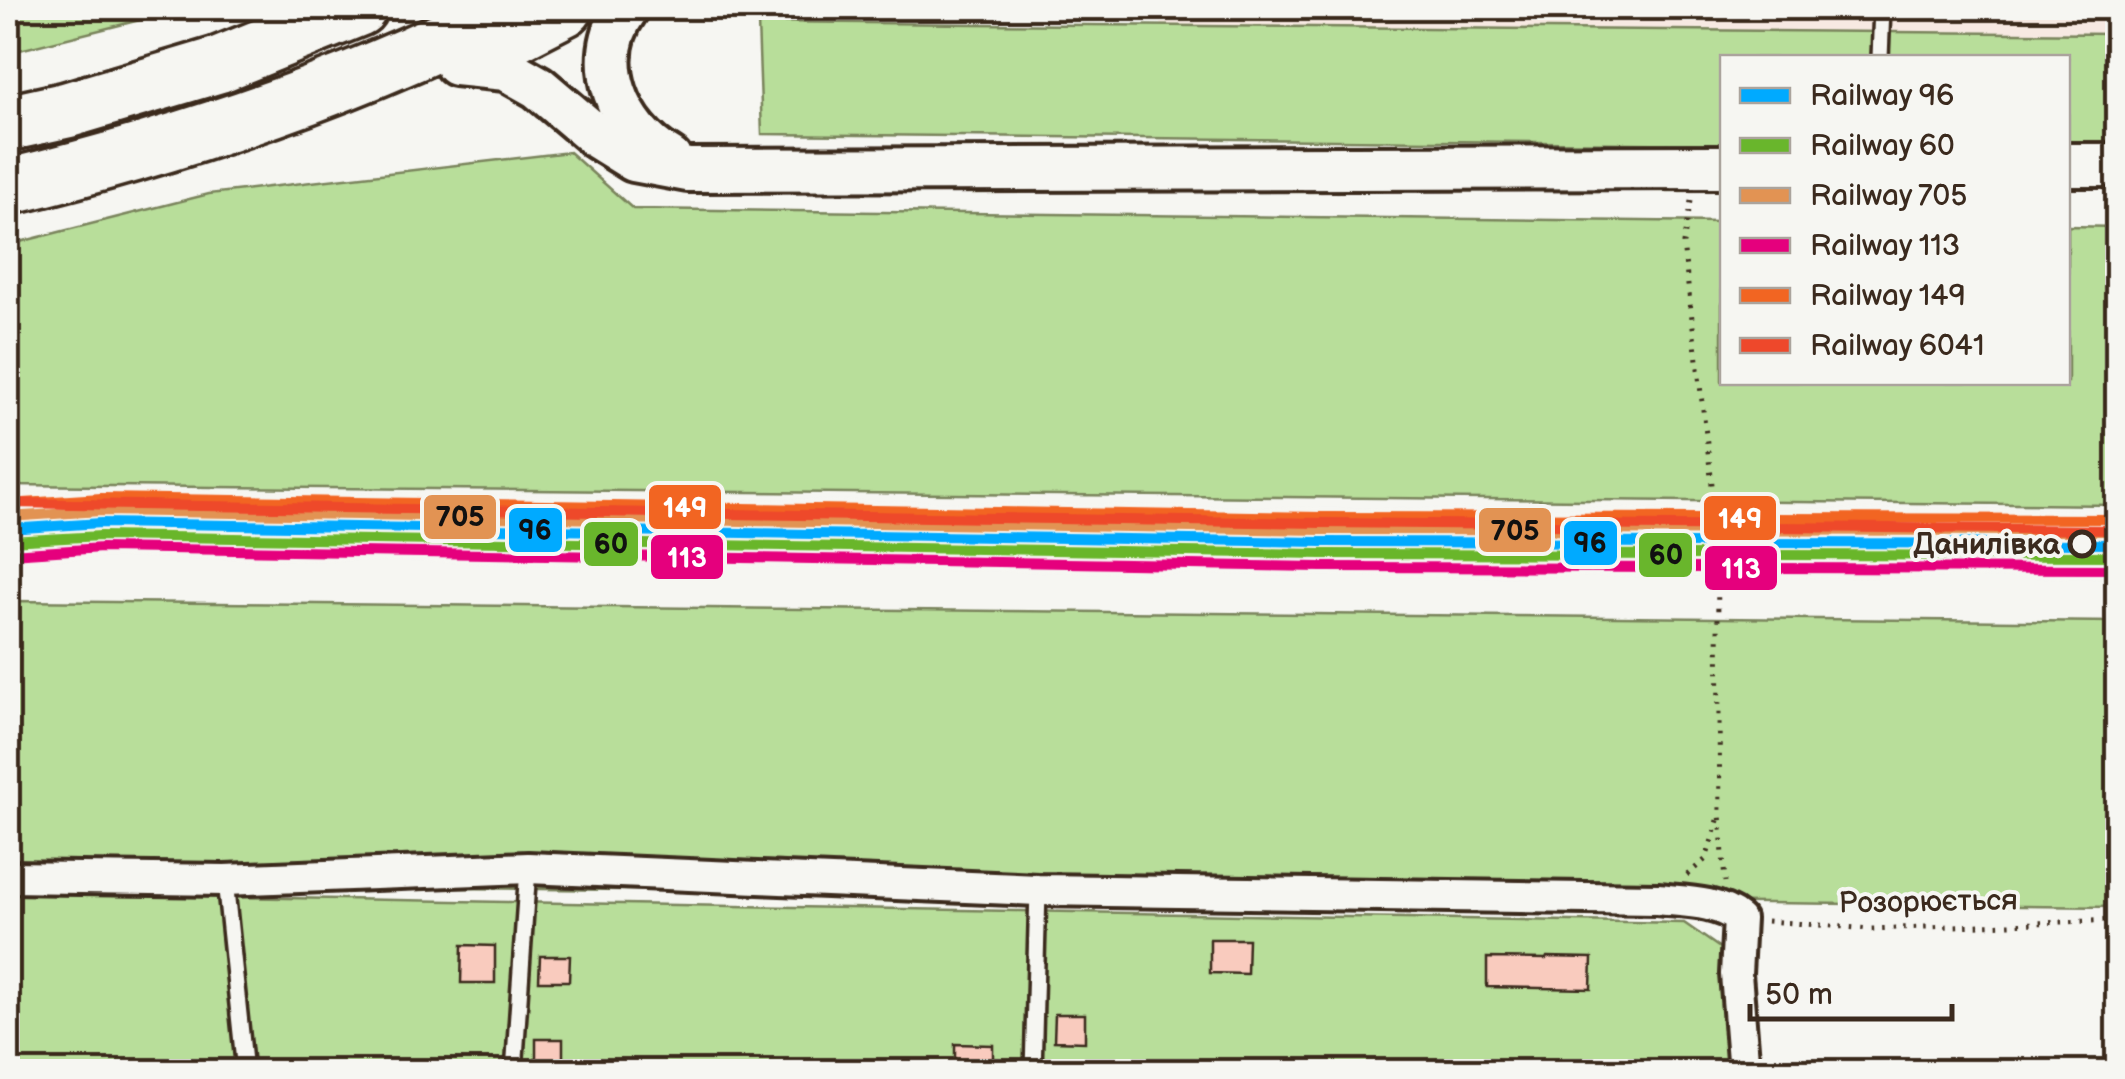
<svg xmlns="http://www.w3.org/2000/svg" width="2125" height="1079" viewBox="0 0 2125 1079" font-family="'Balsamiq Sans',sans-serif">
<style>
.built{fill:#f7e9e2}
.green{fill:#b8de9a;stroke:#7a845c;stroke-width:2.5}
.building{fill:#f9cbbe;stroke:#3b2a1e;stroke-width:2.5}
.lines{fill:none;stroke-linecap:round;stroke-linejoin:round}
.lane-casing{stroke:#3b2a1e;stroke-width:22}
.street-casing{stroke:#3b2a1e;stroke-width:38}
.secondary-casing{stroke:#3b2a1e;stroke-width:50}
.highway-casing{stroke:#3b2a1e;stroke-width:62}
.path{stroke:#3b2a1e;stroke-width:5;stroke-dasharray:2.5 8;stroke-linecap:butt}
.lane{stroke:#f6f6f2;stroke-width:15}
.street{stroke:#f6f6f2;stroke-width:30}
.secondary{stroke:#f6f6f2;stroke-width:42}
.highway{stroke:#f6f6f2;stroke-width:55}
.rail-1-casing{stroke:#f6f6f2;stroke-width:18}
.rail-2-casing{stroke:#f6f6f2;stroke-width:18}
.rail-3-casing{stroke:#f6f6f2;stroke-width:18}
.rail-4-casing{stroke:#f6f6f2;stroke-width:18}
.rail-5-casing{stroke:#f6f6f2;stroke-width:18}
.rail-6-casing{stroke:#f6f6f2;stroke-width:18}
.rail-1{stroke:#0af;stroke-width:10}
.rail-2{stroke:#69b62c;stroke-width:10}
.rail-3{stroke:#e29353;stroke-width:10}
.rail-4{stroke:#e5007d;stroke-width:10}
.rail-5{stroke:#f26522;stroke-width:10}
.rail-6{stroke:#ee482b;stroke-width:10}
.stop-dot{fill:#f6f6f2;stroke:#3b2a1e;stroke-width:5}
.labels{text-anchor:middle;stroke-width:8;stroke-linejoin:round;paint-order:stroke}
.stop-label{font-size:30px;font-weight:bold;fill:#3b2a1e;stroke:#f6f6f2;text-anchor:end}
.street-label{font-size:30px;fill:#3b2a1e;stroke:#f6f6f2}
.line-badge{stroke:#f6f6f2;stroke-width:4}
.badge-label{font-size:28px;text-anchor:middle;font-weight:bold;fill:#fff}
.pale-badge-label{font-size:28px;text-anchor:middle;font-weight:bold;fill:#111}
</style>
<rect width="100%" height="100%" fill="#f6f6f2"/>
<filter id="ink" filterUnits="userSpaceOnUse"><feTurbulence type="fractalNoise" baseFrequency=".01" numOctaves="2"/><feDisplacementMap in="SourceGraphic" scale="20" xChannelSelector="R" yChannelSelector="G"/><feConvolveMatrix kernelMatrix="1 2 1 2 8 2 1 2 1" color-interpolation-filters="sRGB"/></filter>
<g filter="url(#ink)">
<polygon class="built" points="1163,8 2118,8 2117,34 1161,26"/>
<g class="green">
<polygon points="8,8 144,8 144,19 8,53"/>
<polygon points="758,22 2117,34 2117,148 2068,148 2068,58 1722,58 1722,144 762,134"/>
<polygon points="569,152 633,209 1722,222 1722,382 2068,382 2068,226 2117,227 2117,505 8,485 8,245 209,194"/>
<polygon points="8,601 2117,622 2117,907 8,883"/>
<polygon points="8,893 1684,923 1727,953 1737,1072 8,1072"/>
</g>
<g class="building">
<polygon points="1210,939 1248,939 1247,974 1210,973"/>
<polygon points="462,945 495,946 495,983 461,983"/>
<polygon points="540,956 570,956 569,981 539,981"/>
<polygon points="1547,957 1592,958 1591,989 1487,987 1487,958 1546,959"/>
<polygon points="1055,1014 1085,1014 1085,1042 1054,1041"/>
<polygon points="536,1039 563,1039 563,1060 536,1059"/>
<polygon points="955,1044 993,1045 993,1069 955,1068"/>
</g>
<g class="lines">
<g class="lane-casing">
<g id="lane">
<polyline points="1880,58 1882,8"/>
<polyline points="225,880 245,1072"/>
<polyline points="514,1072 528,868"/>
<polyline points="1033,1072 1038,890"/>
</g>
</g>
<g class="street-casing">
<path id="street" d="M 8,877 L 225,880 L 528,868 L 1038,890 L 1657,899 C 1684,902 1717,901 1739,919 L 1736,974 L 1744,1072"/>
</g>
<g class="secondary-casing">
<g id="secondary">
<path d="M 627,8 C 589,60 618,130 670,159"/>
<polyline points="456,64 506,69 538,87 597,137 634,160 688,170 1722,167"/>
<polyline points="2068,165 2118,165"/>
</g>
</g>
<g class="highway-casing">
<g id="highway">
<polyline points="481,51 565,8"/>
<polyline points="8,123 67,110 218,65 359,8"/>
<path d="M 8,187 C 180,145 351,89 509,8"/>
</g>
</g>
<g class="path">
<polyline points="1691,201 1683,244 1717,526 1720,814 1725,882"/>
<polyline points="1687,875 1706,859 1719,817"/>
<polyline points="1767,921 1871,929 2118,920"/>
</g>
<use href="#lane" class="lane"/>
<use href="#street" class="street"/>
<use href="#secondary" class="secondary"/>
<use href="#highway" class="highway"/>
<g class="rail-1-casing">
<polyline id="rail-1" points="8,529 101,523 1321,542 2118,544"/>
</g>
<g class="rail-2-casing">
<polyline id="rail-2" points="9,541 101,536 1321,554 2118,556"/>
</g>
<g class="rail-3-casing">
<polyline id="rail-3" points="8,517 101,511 1321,530 2118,531"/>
</g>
<g class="rail-4-casing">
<polyline id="rail-4" points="10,554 102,548 1321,567 2118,569"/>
</g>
<g class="rail-5-casing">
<polyline id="rail-5" points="8,504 101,498 1321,517 2118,519"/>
</g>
<g class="rail-6-casing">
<polyline id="rail-6" points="8,503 1322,523 2118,530"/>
</g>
<use href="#rail-1" class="rail-1"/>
<use href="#rail-2" class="rail-2"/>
<use href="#rail-3" class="rail-3"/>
<use href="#rail-4" class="rail-4"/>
<use href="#rail-5" class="rail-5"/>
<use href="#rail-6" class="rail-6"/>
</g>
</g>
<circle class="stop-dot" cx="2082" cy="544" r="12"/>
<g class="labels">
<g class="stop-label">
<text x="2060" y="554">Данилівка</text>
</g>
<g class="street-label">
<text transform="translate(1928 901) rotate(-1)" y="10">Розорюється</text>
</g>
</g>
<g class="line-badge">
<rect x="647" y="483" width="76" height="48" rx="10" fill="#f26522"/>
<rect x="422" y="493" width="76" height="48" rx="10" fill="#e29353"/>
<rect x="1702" y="494" width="76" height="48" rx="10" fill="#f26522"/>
<rect x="507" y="506" width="57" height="48" rx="10" fill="#0af"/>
<rect x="1477" y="506" width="76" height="48" rx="10" fill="#e29353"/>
<rect x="1562" y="519" width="57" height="48" rx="10" fill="#0af"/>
<rect x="582" y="520" width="58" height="48" rx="10" fill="#69b62c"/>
<rect x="1637" y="531" width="57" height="48" rx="10" fill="#69b62c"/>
<rect x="649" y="533" width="76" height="48" rx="10" fill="#e5007d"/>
<rect x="1703" y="544" width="76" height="48" rx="10" fill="#e5007d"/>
</g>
<g class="badge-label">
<text x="685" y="517">149</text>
<text x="1740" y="528">149</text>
<text x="687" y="567">113</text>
<text x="1741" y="578">113</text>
</g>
<g class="pale-badge-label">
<text x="460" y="526">705</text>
<text x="535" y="539">96</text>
<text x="1515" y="540">705</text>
<text x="1590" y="552">96</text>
<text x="611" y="553">60</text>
<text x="1666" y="564">60</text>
</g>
<rect width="2125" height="1079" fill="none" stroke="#f6f6f2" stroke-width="40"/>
<rect x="20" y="20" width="2085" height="1039" fill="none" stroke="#3b2a1e" stroke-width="4" filter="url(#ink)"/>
<rect x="1720" y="55" width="350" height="330" fill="#f6f6f2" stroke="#aba49d" stroke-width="2.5"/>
<rect x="1740" y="88" width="50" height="15" fill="#00aaff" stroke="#aba49d" stroke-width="2.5"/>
<text x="1810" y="105" font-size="30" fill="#3b2a1e">Railway 96</text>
<rect x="1740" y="138" width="50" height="15" fill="#69b62c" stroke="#aba49d" stroke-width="2.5"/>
<text x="1810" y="155" font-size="30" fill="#3b2a1e">Railway 60</text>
<rect x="1740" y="188" width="50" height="15" fill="#e29353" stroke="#aba49d" stroke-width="2.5"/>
<text x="1810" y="205" font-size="30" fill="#3b2a1e">Railway 705</text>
<rect x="1740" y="238" width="50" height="15" fill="#e5007d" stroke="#aba49d" stroke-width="2.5"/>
<text x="1810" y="255" font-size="30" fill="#3b2a1e">Railway 113</text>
<rect x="1740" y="288" width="50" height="15" fill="#f26522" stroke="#aba49d" stroke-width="2.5"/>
<text x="1810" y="305" font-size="30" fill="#3b2a1e">Railway 149</text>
<rect x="1740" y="338" width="50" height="15" fill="#ee482b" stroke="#aba49d" stroke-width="2.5"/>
<text x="1810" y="355" font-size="30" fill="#3b2a1e">Railway 6041</text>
<path d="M1750 1004v15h202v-15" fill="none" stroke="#3b2a1e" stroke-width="5"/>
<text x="1765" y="1004" font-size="30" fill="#3b2a1e" stroke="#f6f6f2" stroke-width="8" paint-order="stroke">50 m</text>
</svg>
